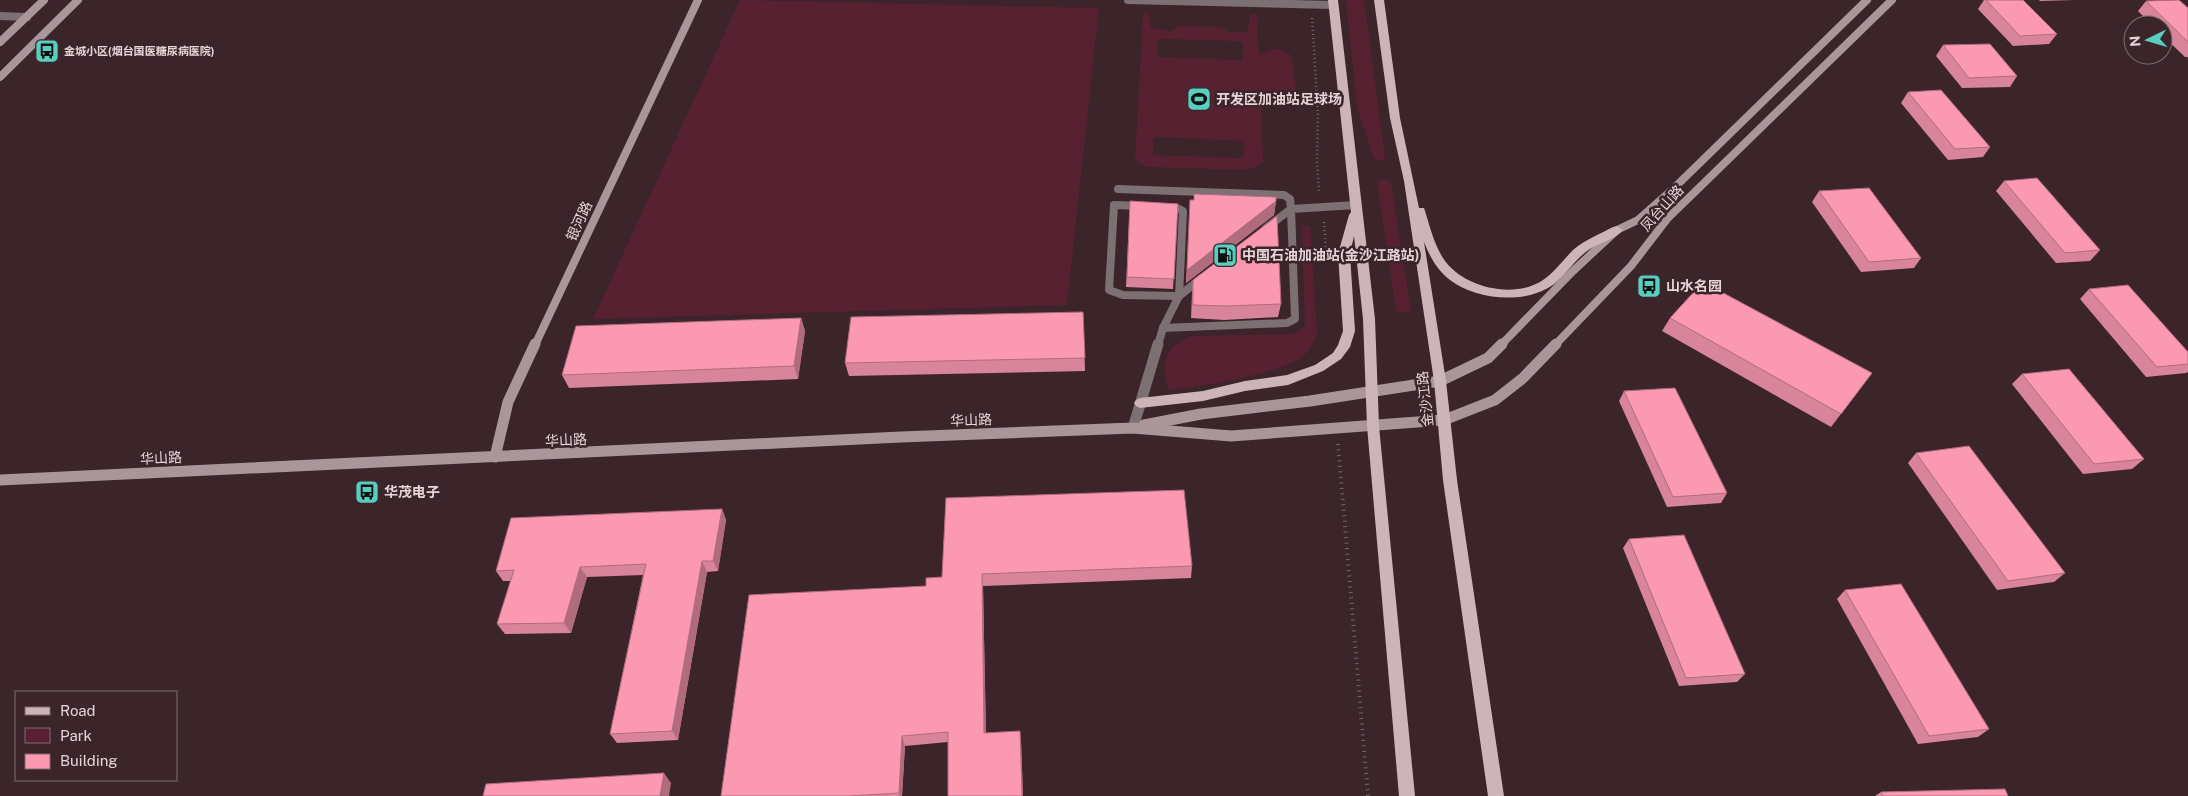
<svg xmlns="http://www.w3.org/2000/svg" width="2188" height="796" viewBox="0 0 2188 796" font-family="'Public Sans','Noto Sans SC',sans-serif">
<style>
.green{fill:#572132;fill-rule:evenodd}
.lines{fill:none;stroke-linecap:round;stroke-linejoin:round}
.path-far1{stroke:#796569;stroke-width:2.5;stroke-dasharray:1 3;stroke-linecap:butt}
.path{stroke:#796569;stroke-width:4;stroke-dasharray:1 4.5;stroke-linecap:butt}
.lane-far1{stroke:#7c7073;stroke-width:8}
.lane{stroke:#7c7073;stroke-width:11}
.street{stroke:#7c7073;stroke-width:8}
.secondary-far1{stroke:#aa969a;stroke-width:8}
.secondary{stroke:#aa969a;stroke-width:11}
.primary{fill:#cdb4b9;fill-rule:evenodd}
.wall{fill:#d8849a}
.shaded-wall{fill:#b06b7d}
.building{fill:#fb99b3;stroke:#b06b7d}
.labels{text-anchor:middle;stroke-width:5;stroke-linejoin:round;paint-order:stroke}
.far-poi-label{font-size:11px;font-weight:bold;fill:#e5d5d8;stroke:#3b242a;text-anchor:start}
.poi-label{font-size:14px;font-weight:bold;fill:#e5d5d8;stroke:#3b242a;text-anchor:start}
.street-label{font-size:14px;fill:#e5d5d8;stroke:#3b242a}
</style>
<rect width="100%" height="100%" fill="#3b242a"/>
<g class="green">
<polygon points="740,0 1099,8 1067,305 593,319"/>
<polygon points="1346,0 1364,0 1385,157 1383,160 1374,159 1357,107"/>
<path d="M 1143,13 L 1149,13 L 1151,28 L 1171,31 L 1178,26 L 1222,27 C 1227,34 1241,33 1248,31 L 1250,14 L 1258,14 L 1257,37 L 1260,55 C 1270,48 1283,47 1292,57 L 1297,98 C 1289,113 1272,108 1261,101 L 1263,161 L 1260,165 L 1248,170 L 1147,167 L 1139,163 L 1135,158 ZM 1162,39 L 1239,41 L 1243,44 L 1243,60 L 1157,57 L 1157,41 ZM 1154,137 L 1243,141 L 1244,156 L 1239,158 L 1153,155 Z"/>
<polygon points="1383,179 1388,180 1391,183 1411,312 1396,312 1377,182"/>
<path d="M 1302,225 L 1310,227 L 1317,333 C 1314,342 1311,349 1303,356 C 1280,374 1199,387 1168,390 C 1162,360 1162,351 1190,336 L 1294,334 L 1305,326 Z"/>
</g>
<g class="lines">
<g class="path-far1">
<polyline points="1312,18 1318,113 1317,161 1319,192"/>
<polyline points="1324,222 1326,251"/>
</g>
<polyline class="path" points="1338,444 1368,796"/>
<g class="lane-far1">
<polyline points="1118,189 1284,195 1290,199 1291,209 1266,228"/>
<polyline points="1143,206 1114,205 1109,290 1123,295 1179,296 1203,277"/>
<polyline points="1163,328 1287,323 1295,319 1291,209 1356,205"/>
<polyline points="1158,345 1163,328 1179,296 1183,211 1175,207 1165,207"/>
</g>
<polyline class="lane" points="1133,428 1158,344"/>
<g class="street">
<polyline points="1128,0 1333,5"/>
<polyline points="0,16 27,17"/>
</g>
<g class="secondary-far1">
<polyline points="0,42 44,0"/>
<polyline points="0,77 78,0"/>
<polyline points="535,345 698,0"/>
<polyline points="1501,345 1573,271 1617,230 1638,220 1672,190 1867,0"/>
<polyline points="1555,345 1631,266 1667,219 1892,0"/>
</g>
<g class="secondary">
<polyline points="1144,425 1201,414 1310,401 1440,381 1488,358 1502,344"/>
<polyline points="495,457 508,402 535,344"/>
<polyline points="0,480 901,437 1133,428 1231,436 1444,420 1495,400 1523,378 1556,344"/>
</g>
<g class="primary">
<polygon points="1328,0 1338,0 1375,319 1379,426 1415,796 1399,796 1367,426 1363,319 1354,236 1350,254 1355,331 1350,347 1341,359 1323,371 1288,385 1245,391 1203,401 1140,408 1136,406 1134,403 1136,400 1140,398 1203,391 1245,381 1287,375 1315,365 1333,353 1338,345 1343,331 1338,254 1349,215 1351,212"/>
<path d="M 1374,0 L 1384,0 L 1400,118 L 1419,208 L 1424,208 L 1425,211 C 1430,227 1434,244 1443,258 C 1461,287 1514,300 1543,280 C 1555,272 1563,260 1573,250 C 1584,240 1600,234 1613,227 L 1617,226 L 1623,230 C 1615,240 1597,243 1587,251 C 1572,262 1564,279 1548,288 C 1520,304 1475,299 1450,280 C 1437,270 1430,257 1424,242 L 1446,381 L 1457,480 L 1504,796 L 1488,796 L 1443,480 L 1434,381 L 1404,181 L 1390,118 Z"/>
</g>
</g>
<g class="wall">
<polygon points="1984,0 2023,0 2057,34 2049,44 2013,46 1978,9"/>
<polygon points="2039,0 2075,0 2040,1"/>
<polygon points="2146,1 2188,8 2188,57 2185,57 2163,36 2163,25 2152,25 2138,11"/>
<polygon points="1943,45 2017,76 2010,87 1962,88 1936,56"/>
<polygon points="1908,92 1990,147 1983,157 1948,160 1901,103"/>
<polygon points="2004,181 2100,250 2090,261 2056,263 1996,191"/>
<polygon points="1819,191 1921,258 1914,268 1861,272 1812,202"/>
<polygon points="1194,194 1276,201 1274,215 1186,283 1190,200 1194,200"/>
<polygon points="1130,201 1178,204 1173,289 1126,287"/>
<polygon points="1193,280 1281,304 1278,317 1224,320 1191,318 1192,294"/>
<polygon points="2089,289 2188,352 2188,372 2186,373 2146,377 2080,299"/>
<polygon points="1083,312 1085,371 849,376 845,363"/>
<polygon points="801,318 805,331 798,379 569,388 562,375"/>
<polygon points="1670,318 1872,373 1831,427 1662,331"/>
<polygon points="2022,374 2144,459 2132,469 2083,474 2012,384"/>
<polygon points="1624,391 1727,493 1721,503 1667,507 1619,401"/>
<polygon points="1916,453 2065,573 2054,582 1997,590 1908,463"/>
<polygon points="946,498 1192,566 1191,578 983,586 986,733 1021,741 1023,796 948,796 948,742 905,746 902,796 721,796 926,586 942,577"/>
<polygon points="722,509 726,520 718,571 707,572 678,740 617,743 610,734 643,575 587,577 571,633 505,634 497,624 511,581 503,581 496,571"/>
<polygon points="1629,539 1745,674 1737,682 1679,686 1623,548"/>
<polygon points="1845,590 1989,729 1978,737 1918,744 1837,599"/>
<polygon points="1881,792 2008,796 1875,796"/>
</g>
<g class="shaded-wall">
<polygon points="1276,201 1274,215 1186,283 1187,270"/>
<polygon points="801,318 805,331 798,379 794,366"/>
<polygon points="722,509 726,520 718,571 713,561"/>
<polygon points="702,561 707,572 678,740 672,731"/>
<polygon points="580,567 587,577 571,633 564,623"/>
<polygon points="982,574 983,586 986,743 984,733"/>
<polygon points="1020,731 1021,741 1023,796 1022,796"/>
<polygon points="902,736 905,746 902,796 900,796 899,793"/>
<polygon points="664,773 671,783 669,796 660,796"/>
</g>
<g class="building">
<polygon points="1986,0 2023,0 2057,34 2020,36"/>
<polygon points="2179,0 2188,8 2188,42 2146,1"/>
<polygon points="1990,44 2017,76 1969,78 1943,45"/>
<polygon points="1941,90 1990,147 1955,149 1908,92"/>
<polygon points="2037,178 2100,250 2065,253 2004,181"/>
<polygon points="1869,188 1921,258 1869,262 1819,191"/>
<polygon points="1194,194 1276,197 1276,201 1187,270 1190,200 1194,200"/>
<polygon points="1130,201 1178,204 1174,279 1127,277"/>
<polygon points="1277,216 1281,304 1225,306 1193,305 1193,280"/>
<polygon points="1703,282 1872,373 1841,414 1670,318"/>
<polygon points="2128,285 2188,352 2188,364 2157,367 2089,289"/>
<polygon points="1083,312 1085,358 845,363 851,317"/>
<polygon points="801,318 794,366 562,375 576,326"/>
<polygon points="2069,369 2144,459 2094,464 2022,374"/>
<polygon points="1675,388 1727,493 1673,497 1624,391"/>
<polygon points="1969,446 2065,573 2008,581 1916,453"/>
<polygon points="1184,490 1192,566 982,574 984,733 1020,731 1022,796 948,796 948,732 902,736 899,793 849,796 721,796 749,595 926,586 926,578 942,577 946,498"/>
<polygon points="722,509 713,561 702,561 672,731 610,734 646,564 580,567 564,623 497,624 514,570 496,571 511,518"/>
<polygon points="1684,535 1745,674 1686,678 1629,539"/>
<polygon points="1901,584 1989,729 1929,736 1845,590"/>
<polygon points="664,773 660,796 483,796 486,784"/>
<polygon points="2005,789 2008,796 1883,796 1881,792"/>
</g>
<defs>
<g id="bus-square" transform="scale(1.25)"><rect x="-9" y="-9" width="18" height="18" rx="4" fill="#59cebe" stroke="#3b242a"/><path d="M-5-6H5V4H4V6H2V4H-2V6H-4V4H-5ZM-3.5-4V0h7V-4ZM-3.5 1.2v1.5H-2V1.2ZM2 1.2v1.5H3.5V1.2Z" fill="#111"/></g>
<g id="stadium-square" transform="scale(1.25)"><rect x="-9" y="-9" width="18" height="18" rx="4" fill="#59cebe" stroke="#3b242a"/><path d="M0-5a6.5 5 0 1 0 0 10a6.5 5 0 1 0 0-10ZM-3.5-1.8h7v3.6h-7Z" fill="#111"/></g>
<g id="fuel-square" transform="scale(1.25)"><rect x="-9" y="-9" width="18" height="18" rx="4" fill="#59cebe" stroke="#3b242a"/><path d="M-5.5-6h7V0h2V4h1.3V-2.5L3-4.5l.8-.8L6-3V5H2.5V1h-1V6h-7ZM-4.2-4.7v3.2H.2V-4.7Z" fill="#111"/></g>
</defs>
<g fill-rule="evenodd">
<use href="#bus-square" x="47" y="51"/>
<use href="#stadium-square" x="1199" y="99"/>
<use href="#fuel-square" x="1225" y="255"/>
<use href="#bus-square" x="1649" y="286"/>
<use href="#bus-square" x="367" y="492"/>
</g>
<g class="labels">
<g class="far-poi-label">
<text x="64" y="55">金城小区(烟台国医糖尿病医院)</text>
</g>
<g class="poi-label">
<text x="1216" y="104">开发区加油站足球场</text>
<text x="1242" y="260">中国石油加油站(金沙江路站)</text>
<text x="1666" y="291">山水名园</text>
<text x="384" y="497">华茂电子</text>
</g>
<g class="street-label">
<text transform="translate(1662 208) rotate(-48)" y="5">凤台山路</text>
<text transform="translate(579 221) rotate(-65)" y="5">银河路</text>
<text transform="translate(1425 399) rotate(-96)" y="5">金沙江路</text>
<text transform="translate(971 420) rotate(-2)" y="5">华山路</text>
<text transform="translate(566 440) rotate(-3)" y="5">华山路</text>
<text transform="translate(161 458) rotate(-3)" y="5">华山路</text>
</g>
</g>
<rect x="15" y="691" width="162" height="90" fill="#3b242a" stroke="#7f6b70"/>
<rect x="25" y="707" width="25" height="8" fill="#cdb4b9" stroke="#7f6b70"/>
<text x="60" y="716" font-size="15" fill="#e5d5d8">Road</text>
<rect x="25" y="728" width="25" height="15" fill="#572132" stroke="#7f6b70"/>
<text x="60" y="741" font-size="15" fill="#e5d5d8">Park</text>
<rect x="25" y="754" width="25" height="15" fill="#fb99b3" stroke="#7f6b70"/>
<text x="60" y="766" font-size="15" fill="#e5d5d8">Building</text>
<g transform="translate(2148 40) rotate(265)"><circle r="24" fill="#3b242a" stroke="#7f6b70"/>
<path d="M0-4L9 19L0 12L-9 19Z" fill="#59cebe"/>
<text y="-8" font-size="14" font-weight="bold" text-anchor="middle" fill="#e5d5d8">N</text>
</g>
</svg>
